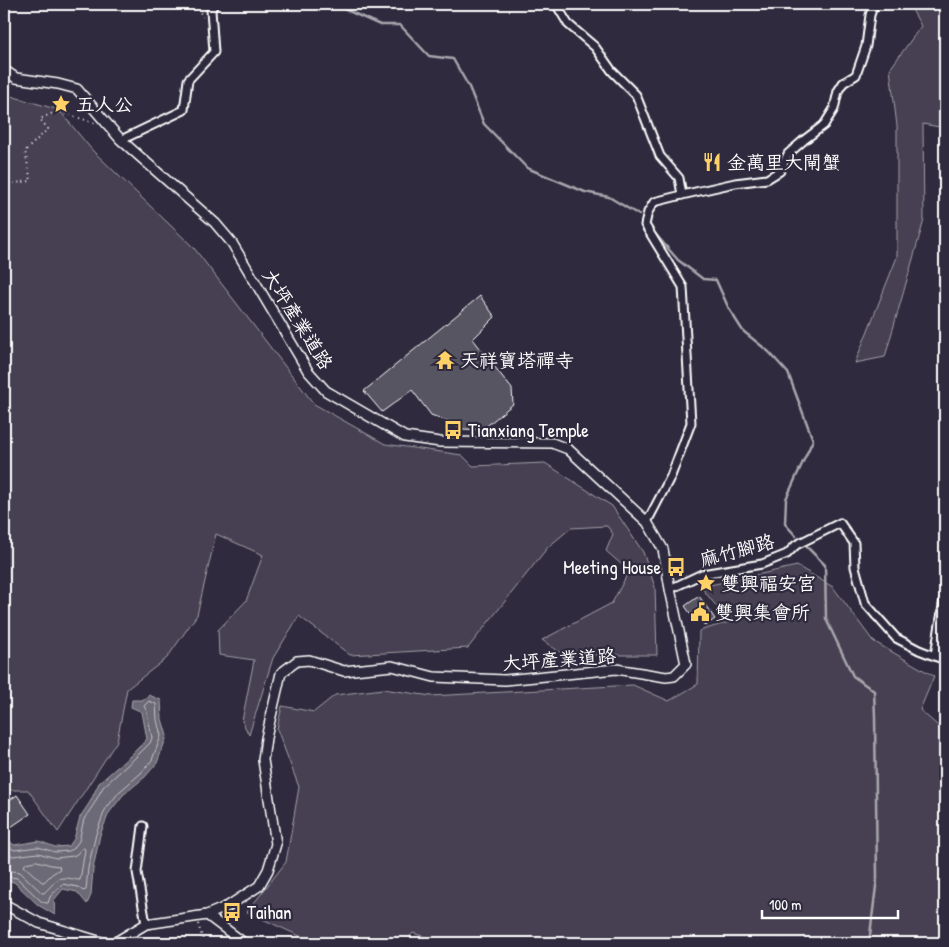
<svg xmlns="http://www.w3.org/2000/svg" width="949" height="947" viewBox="0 0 949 947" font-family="'Patrick Hand','LXGW WenKai TC',sans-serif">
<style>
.green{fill:#464152;stroke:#a2a0a8}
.water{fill:#6d6a77;stroke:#a7a6ad}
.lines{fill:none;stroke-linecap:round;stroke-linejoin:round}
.shore{stroke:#c5c3c9;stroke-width:1}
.stream{stroke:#a7a6ad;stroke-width:2.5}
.building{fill:#595564;stroke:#fff}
.minor-casing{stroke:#fff;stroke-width:11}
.tertiary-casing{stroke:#fff;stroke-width:12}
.path{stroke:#fff;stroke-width:2;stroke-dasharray:1 4;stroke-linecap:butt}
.minor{stroke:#2f2a3d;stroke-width:7}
.tertiary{stroke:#2f2a3d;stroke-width:9}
.labels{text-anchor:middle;stroke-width:4.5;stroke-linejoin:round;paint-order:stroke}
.poi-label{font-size:19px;fill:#fff;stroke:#2f2a3d;text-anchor:start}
.street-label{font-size:19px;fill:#fff;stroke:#2f2a3d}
</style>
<rect width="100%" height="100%" fill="#2f2a3d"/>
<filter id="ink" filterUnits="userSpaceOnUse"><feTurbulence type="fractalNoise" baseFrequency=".02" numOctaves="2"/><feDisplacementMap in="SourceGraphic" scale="10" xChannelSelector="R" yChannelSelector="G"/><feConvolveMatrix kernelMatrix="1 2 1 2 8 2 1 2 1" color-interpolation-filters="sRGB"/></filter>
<g filter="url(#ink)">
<g class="green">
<polygon points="909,4 945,4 945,128 923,124 924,220 885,357 855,363 897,257 897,126 890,69 921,26"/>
<polygon points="4,94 59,110 92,150 194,248 314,404 385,444 462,455 473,466 545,463 612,506 643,552 655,587 657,655 564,655 542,640 612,603 629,571 606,551 613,534 607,526 571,528 548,547 468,648 350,655 299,616 273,658 249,735 242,721 254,660 219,655 218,630 246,601 263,555 216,534 197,615 167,658 127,689 117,741 58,832 28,790 4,790"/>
<polygon points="797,566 833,587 873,641 934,676 920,710 945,732 945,943 782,943 779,940 768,943 444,943 413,933 403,943 315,943 247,912 286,862 299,787 277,729 282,706 314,712 335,695 383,689 431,696 633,685 669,701 698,684 699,631 729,622 701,587"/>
</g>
<polygon class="water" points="149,695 161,700 162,719 167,736 157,763 145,777 123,795 109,813 100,835 93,869 91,895 87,904 77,892 63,889 54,900 55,915 38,905 14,882 4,880 4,836 14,845 39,841 55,847 69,846 74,839 80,817 90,802 99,783 130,756 147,739 142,712 131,707 132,700 142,700"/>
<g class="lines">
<g class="shore">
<polyline points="4,843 14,850 38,847 55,852 69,851 73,849 79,841 84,819 94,804 103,787 134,759 150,743 152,738 147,712 144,706 149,701 156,704 157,720 161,736 152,760 141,773 119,792 105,810 96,834 88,868 86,890 83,891 78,887 62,884 50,897 48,903 46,903 41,901 17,878 4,876"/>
<path d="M 4,851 L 13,856 L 38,853 L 56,858 L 73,856 L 77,854 L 82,848 L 84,848 L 85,850 L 80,880 L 78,880 C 55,875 59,879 44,893 L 42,893 L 20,872 L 4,870"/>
<polygon points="37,861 51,865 59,866 60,869 52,874 44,882 42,882 24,866 26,863"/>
</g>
<g class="stream">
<polyline points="336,4 342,8 380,25 400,25 429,56 453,59 469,87 484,124 527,168 585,192 609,197 639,215"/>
<polyline points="652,230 678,260 703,279 716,280 729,309 743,331 769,352 788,373 813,440 786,499 785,524 796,536"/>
<polyline points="805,545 825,565 826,619 853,676 874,691 875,717 877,878 869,943"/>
</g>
</g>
<g class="building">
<polygon points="480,296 495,317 473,339 512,389 513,404 482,430 463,429 450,422 431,415 412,390 382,412 364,391"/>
<polygon points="699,596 715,619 705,626 701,620 697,623 685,606"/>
<polygon points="17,795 30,814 11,827 4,817 4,804"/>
</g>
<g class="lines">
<g class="minor-casing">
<g id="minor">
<polyline points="556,4 568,24 595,47 612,71 636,95 660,156 679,178 682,195 654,202 648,212 645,225 683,287 691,423 671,476 647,522"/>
<polyline points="121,140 184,110 188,80 214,52 211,10 214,4"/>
<polyline points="682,195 735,183 767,179 780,171 788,154 804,140 824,125 834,109 838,91 843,83 856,75 866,46 870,15 874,4"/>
<polyline points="670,589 702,574 762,564 787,554 796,545 840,523 854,543 855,567 865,603 896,638 919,650 945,660"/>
<polyline points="935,655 945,593"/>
<polyline points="143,826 137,872 146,924"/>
</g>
</g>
<g class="tertiary-casing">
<g id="tertiary">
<polyline points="4,70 16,78 58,84 77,89 121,140 215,223 232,243 308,371 326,391 405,437 440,442 552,443 568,449 647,522 663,549 670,589 686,664 674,676 666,677 616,669 505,680 434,677 392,666 344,671 309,660 297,661 281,673 266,738 263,760 276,844 268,870 259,886 228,906 207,915 146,924 114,943"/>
<polyline points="4,904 39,923 105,943"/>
<polyline points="207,915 244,943"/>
</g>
</g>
<g class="path">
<polyline points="195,4 203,17"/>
<polyline points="4,186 7,184 31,181 25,151 48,129 40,119 57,111 95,123"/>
<polyline points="198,924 204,943"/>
</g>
<use href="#minor" class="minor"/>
<use href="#tertiary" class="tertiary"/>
</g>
</g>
<defs>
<g id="sight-bare" transform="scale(1.5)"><path d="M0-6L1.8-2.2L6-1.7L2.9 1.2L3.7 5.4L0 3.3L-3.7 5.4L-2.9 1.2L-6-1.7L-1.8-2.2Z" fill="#ffd166" stroke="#2f2a3d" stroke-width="2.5" paint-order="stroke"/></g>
<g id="restaurant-bare" transform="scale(1.5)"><path d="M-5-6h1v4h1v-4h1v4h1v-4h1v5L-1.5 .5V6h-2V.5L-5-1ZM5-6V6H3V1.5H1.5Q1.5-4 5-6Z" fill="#ffd166" stroke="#2f2a3d" stroke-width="2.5" paint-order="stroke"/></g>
<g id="temple-bare" transform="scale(1.5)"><path d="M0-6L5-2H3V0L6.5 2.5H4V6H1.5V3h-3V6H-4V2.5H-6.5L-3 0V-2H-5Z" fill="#ffd166" stroke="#2f2a3d" stroke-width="2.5" paint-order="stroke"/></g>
<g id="bus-bare" transform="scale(1.5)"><path d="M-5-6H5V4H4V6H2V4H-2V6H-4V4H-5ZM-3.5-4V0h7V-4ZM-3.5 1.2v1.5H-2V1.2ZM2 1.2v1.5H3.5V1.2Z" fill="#ffd166" stroke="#2f2a3d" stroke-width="2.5" paint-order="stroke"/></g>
<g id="civic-bare" transform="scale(1.5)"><path d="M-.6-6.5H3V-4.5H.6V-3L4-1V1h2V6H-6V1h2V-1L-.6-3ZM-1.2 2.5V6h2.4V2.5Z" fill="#ffd166" stroke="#2f2a3d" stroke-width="2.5" paint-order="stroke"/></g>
</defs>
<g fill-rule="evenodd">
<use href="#sight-bare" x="61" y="104"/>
<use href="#restaurant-bare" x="712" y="162"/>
<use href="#temple-bare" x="445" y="360"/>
<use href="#bus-bare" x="453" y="430"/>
<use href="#bus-bare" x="676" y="567"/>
<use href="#sight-bare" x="706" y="583"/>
<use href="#civic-bare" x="700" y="612"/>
<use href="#bus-bare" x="232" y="912"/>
</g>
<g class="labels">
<g class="poi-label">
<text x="76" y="111">五人公</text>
<text x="727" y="169">金萬里大閘蟹</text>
<text x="460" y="367">天祥寶塔禪寺</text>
<text x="468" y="437">Tianxiang Temple</text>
<text x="661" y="574" text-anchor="end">Meeting House</text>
<text x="721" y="590">雙興福安宮</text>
<text x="715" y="619">雙興集會所</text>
<text x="247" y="919">Taihan</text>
</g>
<g class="street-label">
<text transform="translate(298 319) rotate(58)" y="7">大坪產業道路</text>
<text transform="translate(737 550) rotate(-15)" y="7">麻竹腳路</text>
<text transform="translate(559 659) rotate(-4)" y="7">大坪產業道路</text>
</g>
</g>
<rect width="949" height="947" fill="none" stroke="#2f2a3d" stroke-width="20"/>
<rect x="10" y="10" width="929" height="927" fill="none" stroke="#fff" stroke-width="2" filter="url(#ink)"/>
<path d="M762 910v8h136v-8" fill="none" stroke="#ffffff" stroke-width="2.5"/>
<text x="769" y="910" font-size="15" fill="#ffffff" stroke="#2f2a3d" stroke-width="4" paint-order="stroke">100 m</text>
</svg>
